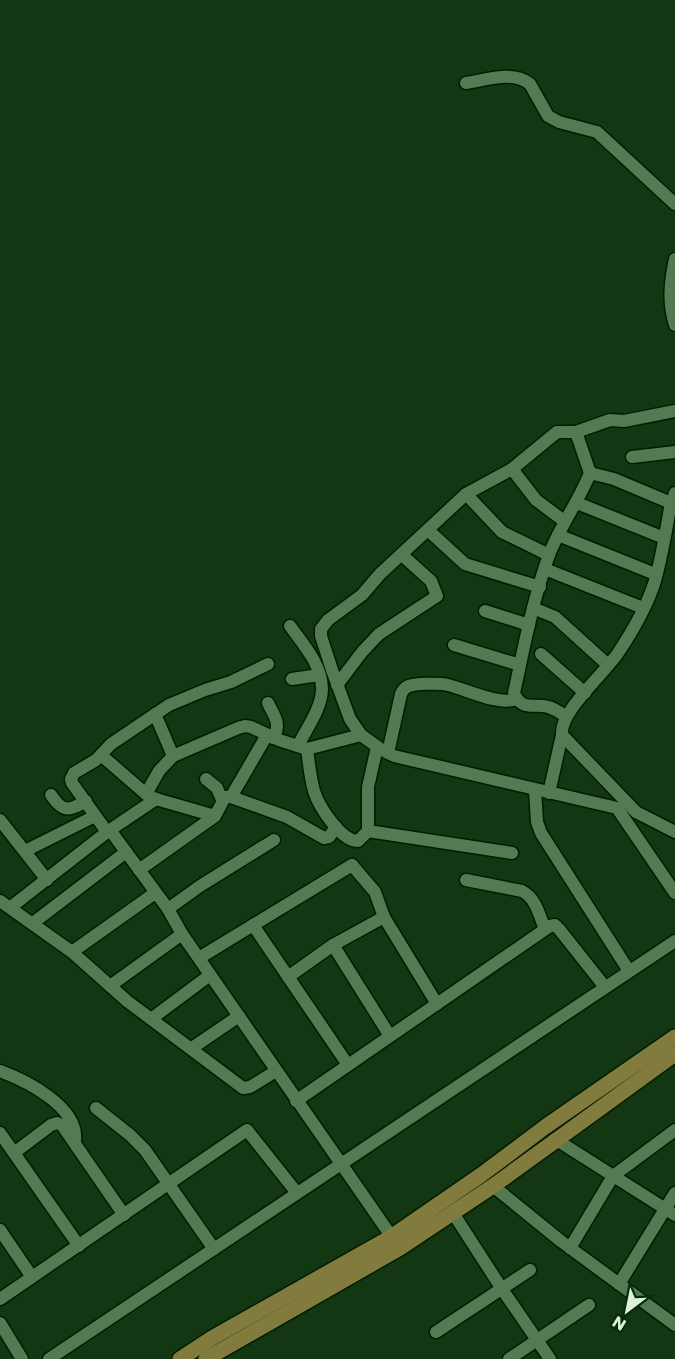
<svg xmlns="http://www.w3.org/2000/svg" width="675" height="1359" viewBox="0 0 675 1359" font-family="Poppins,sans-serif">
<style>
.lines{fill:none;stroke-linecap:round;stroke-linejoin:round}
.minor-casing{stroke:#021c03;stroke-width:15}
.major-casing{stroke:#021c03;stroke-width:18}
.minor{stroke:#547a52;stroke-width:12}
.major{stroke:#817b3d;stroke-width:15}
</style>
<rect width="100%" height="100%" fill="#123712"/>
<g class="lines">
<g class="minor-casing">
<g id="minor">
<path d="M 466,83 C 486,80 513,70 530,84 L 548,116 L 559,122 L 597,132 L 675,204"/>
<path d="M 675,259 C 670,282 668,302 675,325"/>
<polyline points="576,432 590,473"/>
<polyline points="632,457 675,452"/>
<polyline points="512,469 557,432 576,432 610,420 624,421 675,411"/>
<path d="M 675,493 L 671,503 C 666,529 662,558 654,584 C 646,608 632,632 618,653 C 604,674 559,712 562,735 L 636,812 L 675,832"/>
<polyline points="466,494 502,532 549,555"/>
<polyline points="577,503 664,538"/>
<polyline points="564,521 536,500 512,469 466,494 380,574 362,595 328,620 321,629 321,636 332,670 350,719 361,735 382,750 394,756 617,808 675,893"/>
<polyline points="429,531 465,564 540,587"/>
<polyline points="558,535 655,574"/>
<polyline points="545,569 643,608"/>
<polyline points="533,608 555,617 608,665"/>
<polyline points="485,611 529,625"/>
<path d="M 290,626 C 303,644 322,665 322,689 C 322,708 306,729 298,746"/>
<polyline points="454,645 520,665"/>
<polyline points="541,654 585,693"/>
<polyline points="292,679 319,675"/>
<polyline points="337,685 362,652 379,634 437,596 431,581 402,555"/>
<path d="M 268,703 C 274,716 282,724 273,738"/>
<polyline points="155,714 173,756"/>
<path d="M 566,716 C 560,713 554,708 548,707 C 534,703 522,712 514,693 C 524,647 533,599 549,555 C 560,526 579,501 590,473 L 614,479 L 671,503"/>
<path d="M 361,735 L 307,749 C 309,763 310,777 314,791 C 319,807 341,841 358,841 L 368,831"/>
<polyline points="377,747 368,787 368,831 512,853"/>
<path d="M 388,753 L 401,694 C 405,685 411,685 420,684 C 430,684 439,683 448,685 C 468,690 499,706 517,699"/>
<polyline points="101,755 146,794 156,799 215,816"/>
<polyline points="206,779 217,788 222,800"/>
<polyline points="535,790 537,822 541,833 629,971"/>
<polyline points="549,793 562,735"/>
<polyline points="146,794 159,771 173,756 238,728 245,726 251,727 279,740 307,749"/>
<path d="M 51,795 C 63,813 69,811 86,801"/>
<polyline points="231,797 267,735"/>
<polyline points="0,820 47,880"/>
<polyline points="110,830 168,909 182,934 396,1243"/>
<polyline points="107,832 72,783 71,779 74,773 96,760 111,744 169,705 205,690 231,682 268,664"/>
<polyline points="25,851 95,816"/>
<polyline points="139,870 215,816 225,797 231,797 287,817 324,838 329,837 336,827"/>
<path d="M 466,880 L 522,891 C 536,898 539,915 545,929"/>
<polyline points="0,901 72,952 127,1001 243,1088 250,1087 276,1071"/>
<polyline points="11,907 107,832 156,799"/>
<polyline points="168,909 200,886 274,840"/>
<polyline points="33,923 126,852"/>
<polyline points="253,925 348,1065"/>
<polyline points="333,945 390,1036"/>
<polyline points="72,952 155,893"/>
<polyline points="199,958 352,865 375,892 384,917 437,1004"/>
<polyline points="288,977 333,945 384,917"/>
<polyline points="110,986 182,934"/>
<polyline points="151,1019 210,975"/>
<polyline points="192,1048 239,1016"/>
<path d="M 0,1071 C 27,1081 79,1107 75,1141"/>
<polyline points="296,1101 550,926 555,925 559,929 605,987"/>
<polyline points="96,1108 130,1135 145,1150 214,1249"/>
<polyline points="0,1133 79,1246"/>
<polyline points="555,1139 675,1215"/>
<polyline points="14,1153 51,1125 57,1123 62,1125 124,1215"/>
<polyline points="493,1186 562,1242 675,1325"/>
<polyline points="453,1213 502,1289 550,1359"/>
<polyline points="0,1230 32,1277"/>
<polyline points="570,1248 613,1176 675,1130"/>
<polyline points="619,1284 675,1193"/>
<polyline points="0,1299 247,1130 297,1193"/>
<polyline points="0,1323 22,1359"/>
<polyline points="436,1332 530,1270"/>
<polyline points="49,1359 675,941"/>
<polyline points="509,1359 589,1305"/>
</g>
</g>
<g class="major-casing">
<g id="major">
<polyline points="180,1359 212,1338 391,1237 481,1175 545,1127 675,1037"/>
<polyline points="206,1359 400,1248 493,1186 675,1054"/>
</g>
</g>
<use href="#minor" class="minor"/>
<use href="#major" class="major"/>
</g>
<g transform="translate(627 1311) rotate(212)" stroke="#072d08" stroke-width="4.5" paint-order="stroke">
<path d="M0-4.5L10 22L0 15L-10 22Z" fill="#dcf1da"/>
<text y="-9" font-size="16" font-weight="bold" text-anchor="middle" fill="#dcf1da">N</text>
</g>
</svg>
